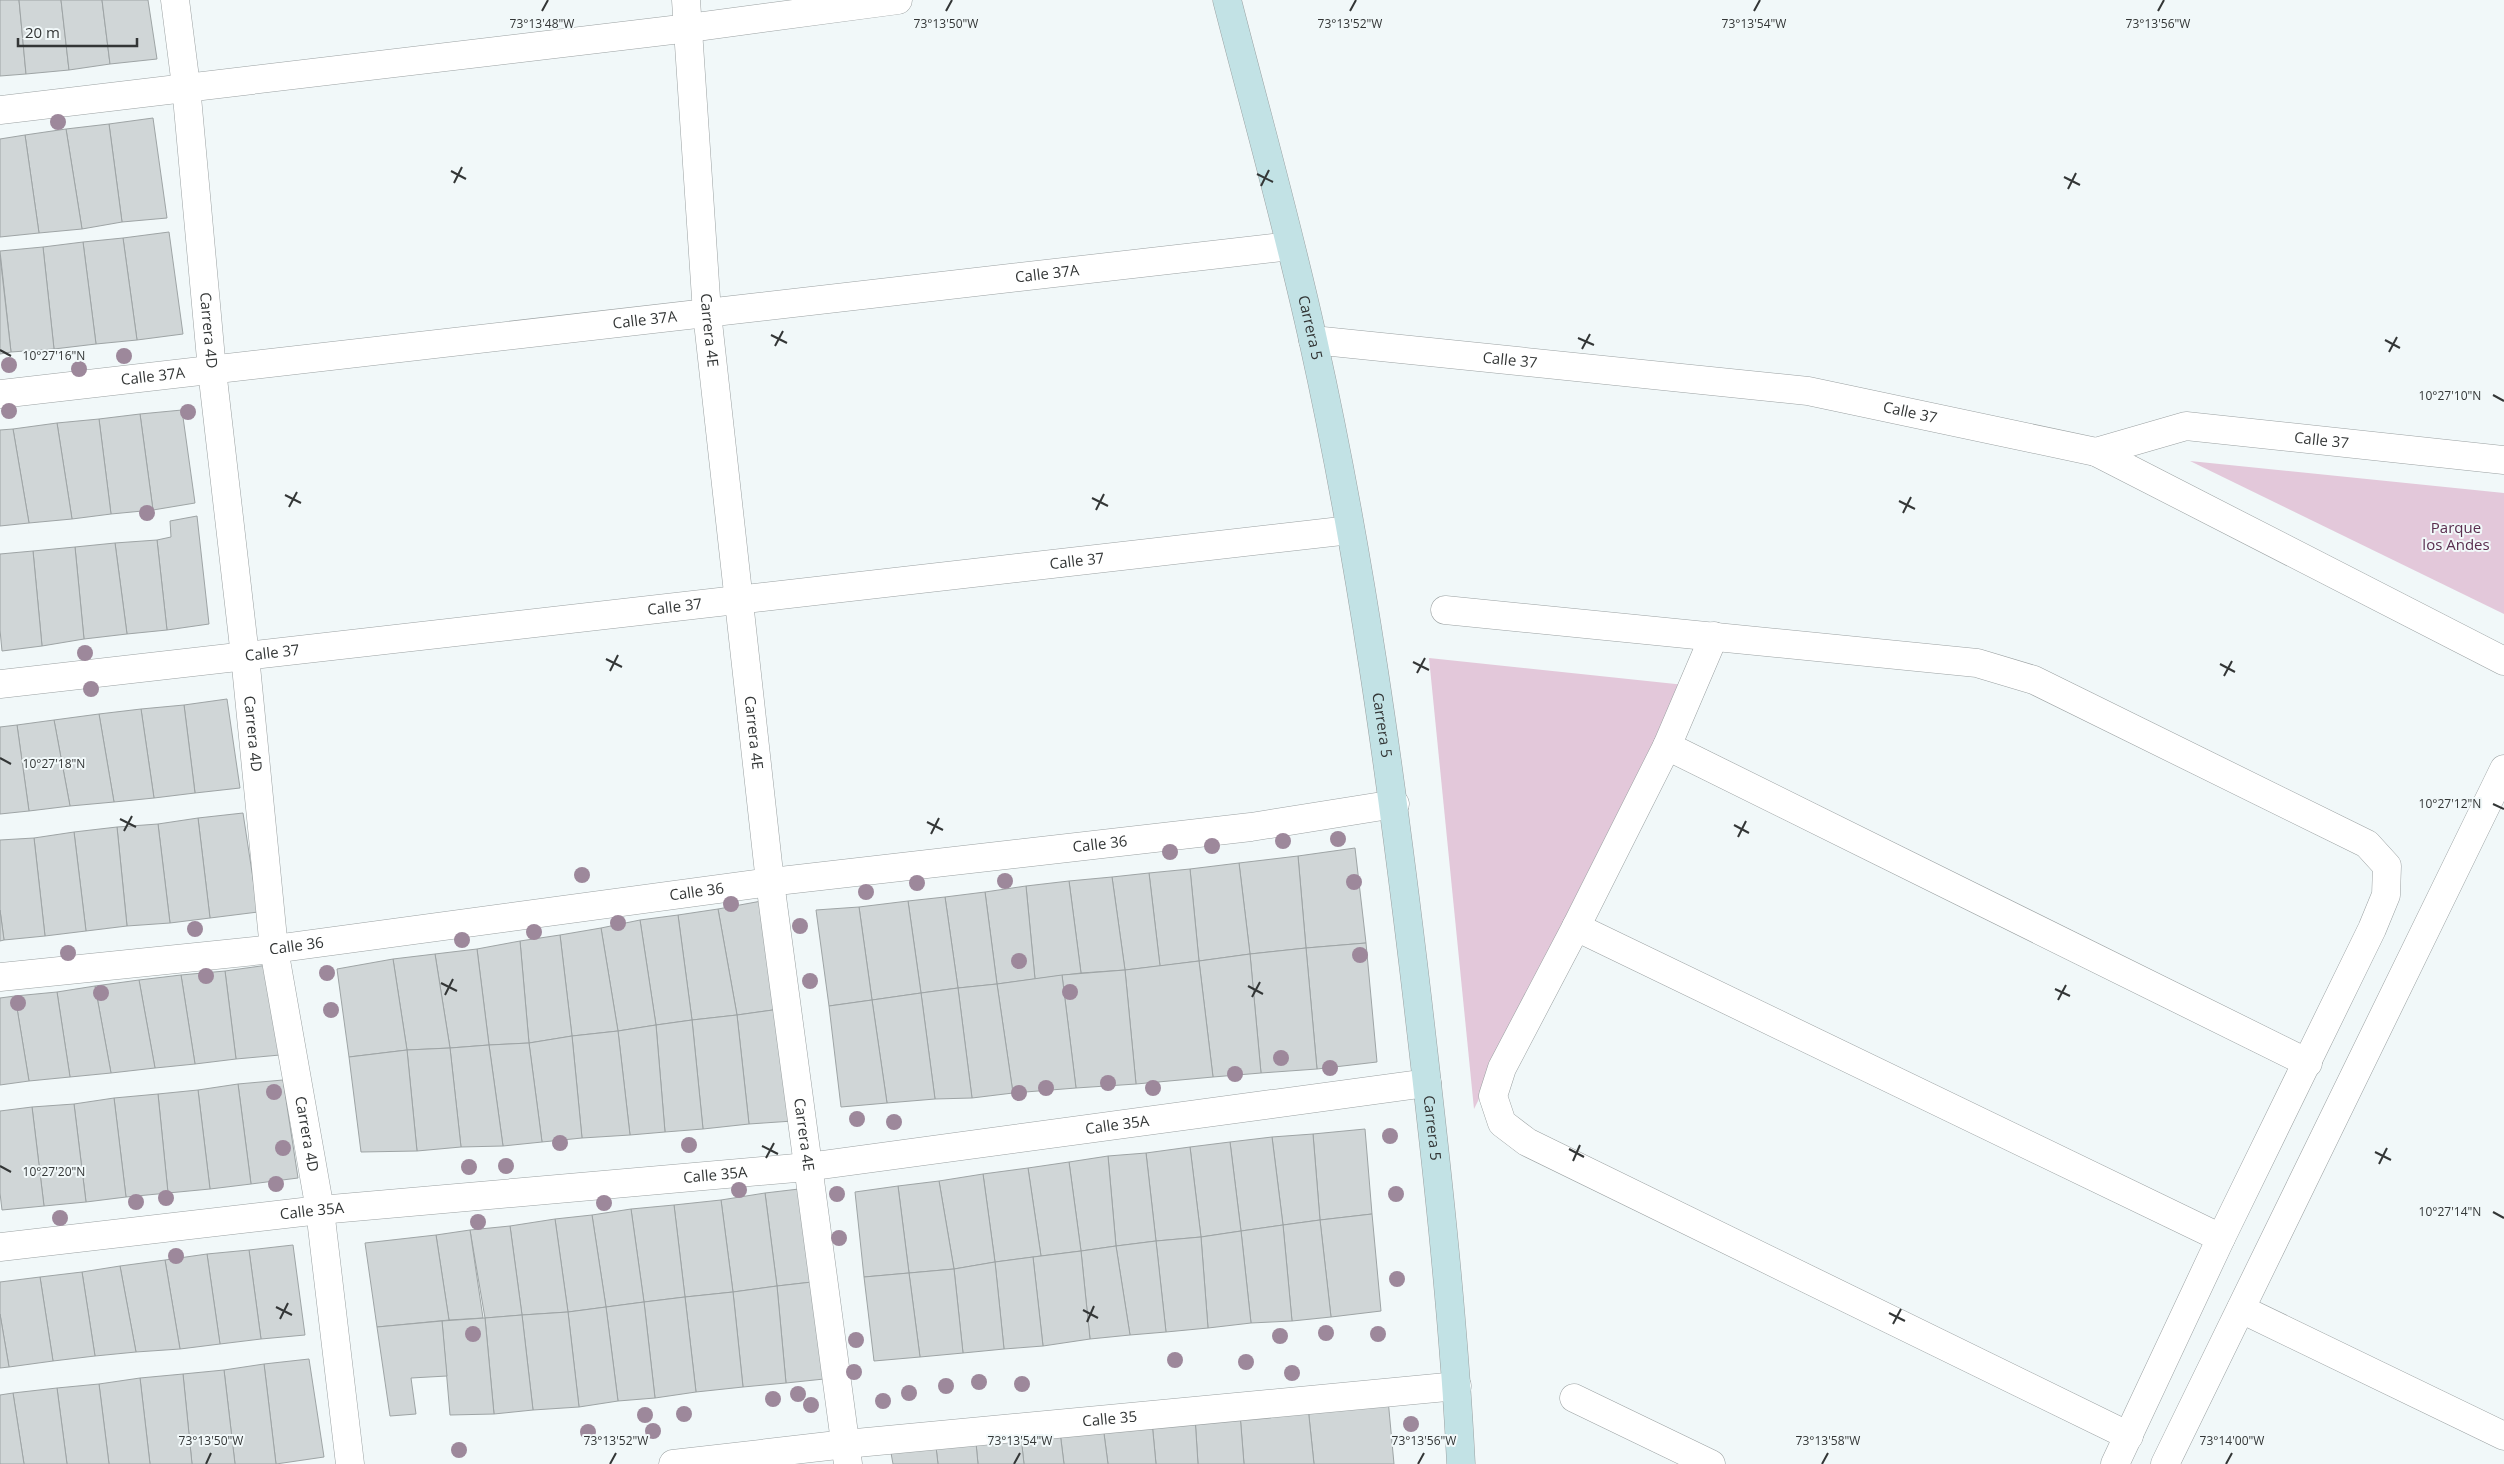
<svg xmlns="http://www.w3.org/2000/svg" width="2504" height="1464" viewBox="0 0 2504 1464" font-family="'Open Sans',sans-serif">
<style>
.green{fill:#e3c8da}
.building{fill:#d0d6d7;stroke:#9ea4a5}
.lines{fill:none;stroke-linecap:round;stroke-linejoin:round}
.street-casing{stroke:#9ba1a2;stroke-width:29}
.secondary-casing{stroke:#9ba1a2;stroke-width:29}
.street{stroke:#fff;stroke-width:28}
.secondary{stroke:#c2e2e5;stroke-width:28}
.tree{fill:#9d889b}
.ticks{fill:none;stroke:#333636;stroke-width:2}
.labels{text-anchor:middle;stroke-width:4;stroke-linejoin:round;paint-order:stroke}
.street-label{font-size:15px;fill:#333636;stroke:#f1f8f9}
.park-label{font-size:15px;fill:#592d4e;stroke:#f1f8f9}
.ticks-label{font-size:12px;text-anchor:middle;fill:#333636;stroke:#f1f8f9;stroke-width:4;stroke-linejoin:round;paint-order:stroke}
</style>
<rect width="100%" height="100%" fill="#f1f8f9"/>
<g class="green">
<polygon points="2190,461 2504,493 2504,614"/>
<polygon points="1429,658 1685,685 1474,1109"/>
</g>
<g class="building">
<polygon points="0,0 19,0 26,74 0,76"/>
<polygon points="19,0 61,0 69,70 26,74"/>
<polygon points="61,0 102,0 110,64 69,70"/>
<polygon points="102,0 148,0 157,59 110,64"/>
<polygon points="153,118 167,218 122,222 109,124"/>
<polygon points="109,124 122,222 82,229 66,129"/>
<polygon points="66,129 82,229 39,233 25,135"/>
<polygon points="25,135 39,233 0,237 0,139"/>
<polygon points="169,232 183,334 137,340 123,238"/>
<polygon points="123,238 137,340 96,344 83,242"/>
<polygon points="83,242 96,344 54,349 43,247"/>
<polygon points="43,247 54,349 11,352 0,251"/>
<polygon points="0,256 11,352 0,354"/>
<polygon points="182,410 195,503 153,510 140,414"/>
<polygon points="140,414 153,510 111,514 99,419"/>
<polygon points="99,419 111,514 72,519 57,423"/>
<polygon points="57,423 72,519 29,523 13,429"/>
<polygon points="13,429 29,523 0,526 0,430"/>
<polygon points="197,516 209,624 167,630 157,540 171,537 170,521"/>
<polygon points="157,540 167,630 127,634 115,543"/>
<polygon points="115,543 127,634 84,639 75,547"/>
<polygon points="75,547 84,639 42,646 33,551"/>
<polygon points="33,551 42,646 2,651 0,630 0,554"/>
<polygon points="227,699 240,788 195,793 184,705"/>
<polygon points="184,705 195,793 154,798 141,709"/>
<polygon points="141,709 154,798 114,802 99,714"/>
<polygon points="99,714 114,802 70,806 54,720"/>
<polygon points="54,720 70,806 29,811 17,725"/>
<polygon points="17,725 29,811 0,814 0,727"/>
<polygon points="243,813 258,912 210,918 198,818"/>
<polygon points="198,818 210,918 170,923 158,824"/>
<polygon points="158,824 170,923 127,926 117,827"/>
<polygon points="117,827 127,926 86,931 74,832"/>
<polygon points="74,832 86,931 45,936 34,838"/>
<polygon points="34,838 45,936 4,940 0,910 0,840"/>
<polygon points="1355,848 1366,943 1306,948 1298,856"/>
<polygon points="1298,856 1306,948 1250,954 1239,863"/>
<polygon points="1239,863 1250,954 1199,961 1190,869"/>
<polygon points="1190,869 1199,961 1160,966 1149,873"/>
<polygon points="1149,873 1160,966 1125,970 1112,877"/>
<polygon points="1112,877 1125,970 1081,973 1069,881"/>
<polygon points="1069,881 1081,973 1035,979 1026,886"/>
<polygon points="1026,886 1035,979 997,984 985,892"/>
<polygon points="985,892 997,984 958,988 945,897"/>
<polygon points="945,897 958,988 921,993 908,901"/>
<polygon points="767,900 780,1009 737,1015 718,909"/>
<polygon points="908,901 921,993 872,1000 859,907"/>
<polygon points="859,907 872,1000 829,1006 816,910"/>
<polygon points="718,909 737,1015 692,1020 678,915"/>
<polygon points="0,910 4,940 0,941"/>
<polygon points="678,915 692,1020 656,1025 640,920"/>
<polygon points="640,920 656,1025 618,1031 601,928"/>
<polygon points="601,928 618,1031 572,1036 560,935"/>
<polygon points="560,935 572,1036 529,1043 520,941"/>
<polygon points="520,941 529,1043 489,1045 477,949"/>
<polygon points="1366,943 1377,1062 1317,1069 1306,948"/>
<polygon points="1306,948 1317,1069 1261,1073 1250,954"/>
<polygon points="477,949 489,1045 450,1048 435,954"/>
<polygon points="435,954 450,1048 407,1050 393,959"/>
<polygon points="1250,954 1261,1073 1213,1077 1199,961"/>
<polygon points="393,959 407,1050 349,1057 337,969"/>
<polygon points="1199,961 1213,1077 1136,1084 1125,970"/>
<polygon points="268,965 280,1055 236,1059 225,971"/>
<polygon points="1125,970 1136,1084 1076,1088 1062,975"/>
<polygon points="225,971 236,1059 195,1064 181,975"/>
<polygon points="181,975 195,1064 155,1068 139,980"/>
<polygon points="1062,975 1076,1088 1013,1093 997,984"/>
<polygon points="139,980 155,1068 111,1073 95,986"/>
<polygon points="997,984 1013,1093 972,1098 958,988"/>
<polygon points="95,986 111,1073 70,1077 57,992"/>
<polygon points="958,988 972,1098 935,1099 921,993"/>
<polygon points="57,992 70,1077 29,1081 15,996"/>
<polygon points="921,993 935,1099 887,1103 872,1000"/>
<polygon points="15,996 29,1081 0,1085 0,998"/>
<polygon points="872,1000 887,1103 841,1107 829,1006"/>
<polygon points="780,1009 793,1121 749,1124 737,1015"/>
<polygon points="737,1015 749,1124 703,1129 692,1020"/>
<polygon points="692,1020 703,1129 665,1132 656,1025"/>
<polygon points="656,1025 665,1132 630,1135 618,1031"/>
<polygon points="618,1031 630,1135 582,1138 572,1036"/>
<polygon points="572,1036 582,1138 542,1142 529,1043"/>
<polygon points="529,1043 542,1142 503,1146 489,1045"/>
<polygon points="489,1045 503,1146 461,1147 450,1048"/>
<polygon points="450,1048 461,1147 417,1151 407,1050"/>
<polygon points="407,1050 417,1151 361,1152 349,1057"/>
<polygon points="283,1080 298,1178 251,1184 238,1084"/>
<polygon points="238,1084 251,1184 210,1189 198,1090"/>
<polygon points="198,1090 210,1189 168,1193 158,1094"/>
<polygon points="158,1094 168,1193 126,1197 114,1098"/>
<polygon points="114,1098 126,1197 86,1202 74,1104"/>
<polygon points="74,1104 86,1202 44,1206 32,1107"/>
<polygon points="32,1107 44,1206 2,1210 0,1193 0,1111"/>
<polygon points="1365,1129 1372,1214 1320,1220 1313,1134"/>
<polygon points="1313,1134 1320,1220 1283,1225 1272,1137"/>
<polygon points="1272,1137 1283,1225 1241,1231 1230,1142"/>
<polygon points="1230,1142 1241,1231 1201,1237 1190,1147"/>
<polygon points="1190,1147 1201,1237 1156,1241 1146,1153"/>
<polygon points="1146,1153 1156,1241 1116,1246 1108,1156"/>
<polygon points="1108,1156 1116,1246 1081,1251 1069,1162"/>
<polygon points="1069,1162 1081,1251 1041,1256 1028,1168"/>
<polygon points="1028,1168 1041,1256 995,1262 983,1174"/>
<polygon points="983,1174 995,1262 954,1269 939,1181"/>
<polygon points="939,1181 954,1269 909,1273 898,1186"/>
<polygon points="898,1186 909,1273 864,1277 855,1192"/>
<polygon points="799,1189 812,1282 777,1286 765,1193"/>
<polygon points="765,1193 777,1286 733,1292 721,1200"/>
<polygon points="721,1200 733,1292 685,1297 674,1205"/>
<polygon points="674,1205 685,1297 644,1302 631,1209"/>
<polygon points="631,1209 644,1302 606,1307 592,1215"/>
<polygon points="1372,1214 1381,1311 1331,1317 1320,1220"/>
<polygon points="592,1215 606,1307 568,1312 555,1219"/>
<polygon points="555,1219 568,1312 522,1315 510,1226"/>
<polygon points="1320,1220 1331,1317 1292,1321 1283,1225"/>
<polygon points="1283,1225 1292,1321 1251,1323 1241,1231"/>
<polygon points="510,1226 522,1315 485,1318 470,1230"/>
<polygon points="470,1230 483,1318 449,1320 436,1235"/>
<polygon points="1241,1231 1251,1323 1208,1328 1201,1237"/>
<polygon points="436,1235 449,1320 377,1327 365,1243"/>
<polygon points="1201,1237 1208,1328 1166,1332 1156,1241"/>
<polygon points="1156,1241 1166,1332 1130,1335 1116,1246"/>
<polygon points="293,1245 305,1335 261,1339 249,1250"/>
<polygon points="1116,1246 1130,1335 1090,1339 1081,1251"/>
<polygon points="249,1250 261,1339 220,1344 207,1254"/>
<polygon points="1081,1251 1090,1339 1043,1346 1033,1257"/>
<polygon points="207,1254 220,1344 180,1349 165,1260"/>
<polygon points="1033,1257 1043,1346 1004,1349 995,1262"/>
<polygon points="165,1260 180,1349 136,1352 120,1266"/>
<polygon points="995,1262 1004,1349 963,1353 954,1269"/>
<polygon points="120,1266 136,1352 95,1356 82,1272"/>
<polygon points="954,1269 963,1353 920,1357 909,1273"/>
<polygon points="82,1272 95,1356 53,1361 40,1277"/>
<polygon points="909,1273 920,1357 874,1361 864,1277"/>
<polygon points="40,1277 53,1361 9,1367 0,1314 0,1282"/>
<polygon points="812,1282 824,1379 786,1383 777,1286"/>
<polygon points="777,1286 786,1383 743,1387 733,1292"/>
<polygon points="733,1292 743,1387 696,1392 685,1297"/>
<polygon points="685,1297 696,1392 655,1398 644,1302"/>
<polygon points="644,1302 655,1398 618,1401 606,1307"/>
<polygon points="606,1307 618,1401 579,1407 568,1312"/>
<polygon points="568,1312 579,1407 533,1410 522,1315"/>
<polygon points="0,1314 9,1367 0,1368"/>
<polygon points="522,1315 533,1410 494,1414 485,1318"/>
<polygon points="485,1318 494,1414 450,1415 442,1321"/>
<polygon points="442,1321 447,1376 411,1378 416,1414 390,1416 377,1327"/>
<polygon points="309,1359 324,1457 276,1464 264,1364"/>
<polygon points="264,1364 276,1464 235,1464 224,1370"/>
<polygon points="224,1370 235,1464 192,1464 183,1374"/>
<polygon points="183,1374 192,1464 150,1464 140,1378"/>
<polygon points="140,1378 150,1464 109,1464 99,1384"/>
<polygon points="99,1384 109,1464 67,1464 57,1388"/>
<polygon points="57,1388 67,1464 24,1464 13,1393"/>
<polygon points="13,1393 24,1464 0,1464 0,1395"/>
<polygon points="1388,1399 1394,1464 1314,1464 1308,1407"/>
<polygon points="1308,1407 1314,1464 1244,1464 1240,1414"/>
<polygon points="1240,1414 1244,1464 1198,1464 1195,1417"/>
<polygon points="1195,1417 1198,1464 1156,1464 1152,1422"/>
<polygon points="1152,1422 1156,1464 1108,1464 1103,1426"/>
<polygon points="1103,1426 1108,1464 1064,1464 1060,1432"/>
<polygon points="1060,1432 1064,1464 1024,1464 1021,1437"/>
<polygon points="1021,1437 1024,1464 978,1464 976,1443"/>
<polygon points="976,1443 978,1464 938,1464 936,1447"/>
<polygon points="936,1447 938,1464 893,1464 891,1453"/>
</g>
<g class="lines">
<g class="street-casing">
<g id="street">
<path id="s1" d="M 175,0 L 186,86 L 212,370 L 245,656 L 274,949 L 320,1210 L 350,1464"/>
<path id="s2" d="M 686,0 L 707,313 L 770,882 L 848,1464"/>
<polyline points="0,110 689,28 898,0"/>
<path id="s3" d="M 1313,340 L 1808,391 L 2096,452 L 2186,426 L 2504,460"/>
<path id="s4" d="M 0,394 L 1290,246"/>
<polyline points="2096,452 2504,661"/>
<polyline points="1445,610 1977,663 2034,680 2367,844 2387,866 2386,895 2372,929 2221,1238 2115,1464"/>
<polyline points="1714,636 1667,746 1576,927 1502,1068 1493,1096 1502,1123 1527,1142 2129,1436"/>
<path id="s5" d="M 0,684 L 1350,530"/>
<polyline points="1667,746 2308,1063"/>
<polyline points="1576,927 2221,1238"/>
<path id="s6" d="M 0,977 L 274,949 L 770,882 L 1251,827 L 1395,804"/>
<path id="s7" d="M 0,1247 L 320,1210 L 807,1167 L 1427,1083"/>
<polyline points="2241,1309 2504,1436"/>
<polyline points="1574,1398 1711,1464"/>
<path id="s8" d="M 673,1464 L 846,1444 L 1457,1386"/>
<polyline points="2165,1464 2504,769"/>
</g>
</g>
<g class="secondary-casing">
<g id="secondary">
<path id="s9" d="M 1227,0 C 1256,113 1288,226 1313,340 C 1361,556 1391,776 1417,996 C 1435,1151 1453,1308 1461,1464"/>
</g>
</g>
<use href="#street" class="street"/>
<use href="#secondary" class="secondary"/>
</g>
<g class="tree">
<circle cx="58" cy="122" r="8"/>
<circle cx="124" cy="356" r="8"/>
<circle cx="9" cy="365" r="8"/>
<circle cx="79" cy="369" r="8"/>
<circle cx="9" cy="411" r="8"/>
<circle cx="188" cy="412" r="8"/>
<circle cx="147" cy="513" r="8"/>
<circle cx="85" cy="653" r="8"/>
<circle cx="91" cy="689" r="8"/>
<circle cx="1338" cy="839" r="8"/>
<circle cx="1283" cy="841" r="8"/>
<circle cx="1212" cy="846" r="8"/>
<circle cx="1170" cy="852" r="8"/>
<circle cx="582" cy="875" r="8"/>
<circle cx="1005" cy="881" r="8"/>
<circle cx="1354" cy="882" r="8"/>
<circle cx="917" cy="883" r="8"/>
<circle cx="866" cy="892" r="8"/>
<circle cx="731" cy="904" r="8"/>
<circle cx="618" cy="923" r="8"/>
<circle cx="800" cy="926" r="8"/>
<circle cx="195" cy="929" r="8"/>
<circle cx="534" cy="932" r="8"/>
<circle cx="462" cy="940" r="8"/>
<circle cx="68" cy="953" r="8"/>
<circle cx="1360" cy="955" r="8"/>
<circle cx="1019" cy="961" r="8"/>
<circle cx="327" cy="973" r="8"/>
<circle cx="206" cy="976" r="8"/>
<circle cx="810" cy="981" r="8"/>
<circle cx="1070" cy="992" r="8"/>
<circle cx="101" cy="993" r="8"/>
<circle cx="18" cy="1003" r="8"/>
<circle cx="331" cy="1010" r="8"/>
<circle cx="1281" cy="1058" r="8"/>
<circle cx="1330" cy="1068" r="8"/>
<circle cx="1235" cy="1074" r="8"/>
<circle cx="1108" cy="1083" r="8"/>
<circle cx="1046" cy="1088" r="8"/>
<circle cx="1153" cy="1088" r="8"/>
<circle cx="274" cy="1092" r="8"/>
<circle cx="1019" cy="1093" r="8"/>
<circle cx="857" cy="1119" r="8"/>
<circle cx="894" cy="1122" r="8"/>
<circle cx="1390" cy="1136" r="8"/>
<circle cx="560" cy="1143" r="8"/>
<circle cx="689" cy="1145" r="8"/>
<circle cx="283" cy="1148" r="8"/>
<circle cx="506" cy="1166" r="8"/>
<circle cx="469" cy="1167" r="8"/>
<circle cx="276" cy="1184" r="8"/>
<circle cx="739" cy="1190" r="8"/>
<circle cx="837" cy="1194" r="8"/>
<circle cx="1396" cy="1194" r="8"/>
<circle cx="166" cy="1198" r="8"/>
<circle cx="136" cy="1202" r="8"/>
<circle cx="604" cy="1203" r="8"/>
<circle cx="60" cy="1218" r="8"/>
<circle cx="478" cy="1222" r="8"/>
<circle cx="839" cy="1238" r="8"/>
<circle cx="176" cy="1256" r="8"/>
<circle cx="1397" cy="1279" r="8"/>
<circle cx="1326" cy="1333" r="8"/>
<circle cx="473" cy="1334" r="8"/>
<circle cx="1378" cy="1334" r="8"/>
<circle cx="1280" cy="1336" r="8"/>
<circle cx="856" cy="1340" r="8"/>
<circle cx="1175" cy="1360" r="8"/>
<circle cx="1246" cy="1362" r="8"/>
<circle cx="854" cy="1372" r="8"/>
<circle cx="1292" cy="1373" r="8"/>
<circle cx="979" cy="1382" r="8"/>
<circle cx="1022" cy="1384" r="8"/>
<circle cx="946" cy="1386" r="8"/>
<circle cx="909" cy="1393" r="8"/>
<circle cx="798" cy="1394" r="8"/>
<circle cx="773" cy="1399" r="8"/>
<circle cx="883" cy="1401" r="8"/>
<circle cx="811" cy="1405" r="8"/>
<circle cx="684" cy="1414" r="8"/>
<circle cx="645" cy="1415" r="8"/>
<circle cx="1411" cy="1424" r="8"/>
<circle cx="653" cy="1431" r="8"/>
<circle cx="588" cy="1432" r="8"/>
<circle cx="459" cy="1450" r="8"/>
</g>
<path class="ticks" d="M 542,11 L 548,0M 946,11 L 952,0M 1350,11 L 1356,0M 1754,11 L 1760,0M 2158,11 L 2164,0M 451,171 L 466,179M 1257,174 L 1273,182M 2064,177 L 2080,185M 454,183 L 462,167M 1261,186 L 1269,170M 2068,189 L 2076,173M 771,335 L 787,343M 1578,338 L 1594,345M 2385,340 L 2400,348M 775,346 L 783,331M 1582,349 L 1590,334M 0,350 L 11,356M 2389,352 L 2397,337M 2493,395 L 2504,401M 285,495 L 301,503M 1092,498 L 1108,506M 1899,501 L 1915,509M 289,507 L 297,492M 1096,510 L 1104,494M 1903,513 L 1911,497M 606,659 L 622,667M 1413,662 L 1429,670M 2220,664 L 2235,672M 610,671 L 618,655M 1417,673 L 1425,658M 2224,676 L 2232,661M 0,758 L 11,764M 2493,804 L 2504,809M 120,819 L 136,827M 927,822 L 943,830M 1734,825 L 1749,833M 124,831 L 132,816M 931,834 L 939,818M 1738,837 L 1746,821M 441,983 L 457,991M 1248,986 L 1263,994M 2055,989 L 2070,996M 445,995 L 453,979M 1252,997 L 1260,982M 2058,1000 L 2066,985M 762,1146 L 778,1154M 1569,1149 L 1584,1157M 2375,1152 L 2391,1160M 766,1158 L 774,1143M 1573,1161 L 1580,1145M 2379,1164 L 2387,1148M 0,1166 L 11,1172M 2493,1212 L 2504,1218M 276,1307 L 292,1315M 1083,1310 L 1098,1318M 1889,1313 L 1905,1321M 280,1319 L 288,1303M 1087,1322 L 1094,1306M 1893,1324 L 1901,1309M 206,1464 L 211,1453M 610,1464 L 616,1453M 1014,1464 L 1020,1453M 1418,1464 L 1424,1453M 1822,1464 L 1828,1453M 2226,1464 L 2232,1453"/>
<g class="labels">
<g class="street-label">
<text dy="5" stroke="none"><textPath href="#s4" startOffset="1054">Calle 37A</textPath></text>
<text dy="5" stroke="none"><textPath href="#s4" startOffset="649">Calle 37A</textPath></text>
<text dy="5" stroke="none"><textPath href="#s9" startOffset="338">Carrera 5</textPath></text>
<text dy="5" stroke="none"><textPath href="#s1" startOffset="332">Carrera 4D</textPath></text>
<text dy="5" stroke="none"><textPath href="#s2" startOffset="331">Carrera 4E</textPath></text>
<text dy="5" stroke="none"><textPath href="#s3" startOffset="198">Calle 37</textPath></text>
<text dy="5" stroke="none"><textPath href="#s4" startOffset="154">Calle 37A</textPath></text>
<text dy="5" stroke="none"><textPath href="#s3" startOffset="602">Calle 37</textPath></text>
<text dy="5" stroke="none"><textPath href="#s3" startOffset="1022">Calle 37</textPath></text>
<text dy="5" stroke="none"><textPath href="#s5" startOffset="1084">Calle 37</textPath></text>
<text dy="5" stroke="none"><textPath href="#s5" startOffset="679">Calle 37</textPath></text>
<text dy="5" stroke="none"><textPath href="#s5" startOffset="274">Calle 37</textPath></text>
<text dy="5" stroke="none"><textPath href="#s9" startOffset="742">Carrera 5</textPath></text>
<text dy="5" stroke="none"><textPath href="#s1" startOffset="738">Carrera 4D</textPath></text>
<text dy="5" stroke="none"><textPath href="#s2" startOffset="736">Carrera 4E</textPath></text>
<text dy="5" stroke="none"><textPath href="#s6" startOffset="1108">Calle 36</textPath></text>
<text dy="5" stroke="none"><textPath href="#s6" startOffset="702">Calle 36</textPath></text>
<text dy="5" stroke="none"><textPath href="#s6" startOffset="298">Calle 36</textPath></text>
<text dy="5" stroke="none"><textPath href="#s7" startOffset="1124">Calle 35A</textPath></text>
<text dy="5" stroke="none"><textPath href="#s9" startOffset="1148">Carrera 5</textPath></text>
<text dy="5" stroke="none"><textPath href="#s1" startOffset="1142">Carrera 4D</textPath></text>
<text dy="5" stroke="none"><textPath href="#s2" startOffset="1141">Carrera 4E</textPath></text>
<text dy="5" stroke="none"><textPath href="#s7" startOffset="719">Calle 35A</textPath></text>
<text dy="5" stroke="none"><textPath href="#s7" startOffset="314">Calle 35A</textPath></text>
<text dy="5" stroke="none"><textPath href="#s8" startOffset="439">Calle 35</textPath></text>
</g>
<g class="park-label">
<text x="2456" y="533">Parque<tspan x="2456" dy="17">los Andes</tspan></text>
</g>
</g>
<g class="ticks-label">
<text x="542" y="28">73°13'48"W</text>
<text x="946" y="28">73°13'50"W</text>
<text x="1350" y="28">73°13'52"W</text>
<text x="1754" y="28">73°13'54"W</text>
<text x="2158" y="28">73°13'56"W</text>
<text x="54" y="360">10°27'16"N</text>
<text x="2450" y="400">10°27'10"N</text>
<text x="54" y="768">10°27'18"N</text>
<text x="2450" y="808">10°27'12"N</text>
<text x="54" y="1176">10°27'20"N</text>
<text x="2450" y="1216">10°27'14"N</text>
<text x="211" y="1445">73°13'50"W</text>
<text x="616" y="1445">73°13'52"W</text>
<text x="1020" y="1445">73°13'54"W</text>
<text x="1424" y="1445">73°13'56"W</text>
<text x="1828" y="1445">73°13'58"W</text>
<text x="2232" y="1445">73°14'00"W</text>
</g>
<path d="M18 38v8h119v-8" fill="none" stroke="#333636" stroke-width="2.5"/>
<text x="25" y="38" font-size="15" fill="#333636" stroke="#f1f8f9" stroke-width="4" paint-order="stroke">20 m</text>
</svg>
